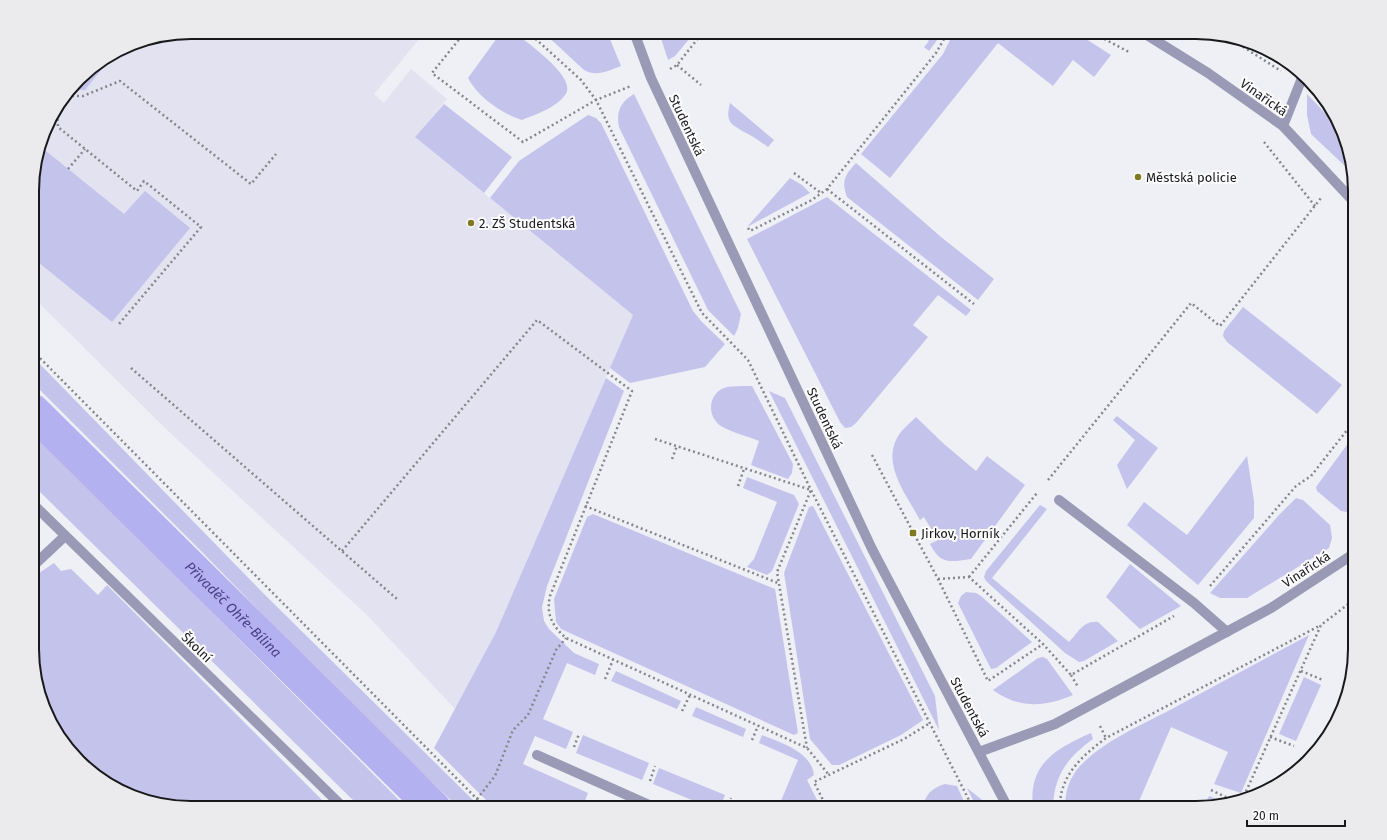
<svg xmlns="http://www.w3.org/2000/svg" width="1387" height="840" viewBox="0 0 1387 840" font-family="'Fira Sans',sans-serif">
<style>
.built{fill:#e2e2f1}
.green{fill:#c4c3ec}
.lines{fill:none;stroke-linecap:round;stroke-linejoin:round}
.canal{stroke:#b3b1f0;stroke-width:34}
.path{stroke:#86868b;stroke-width:2.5;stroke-dasharray:2 3;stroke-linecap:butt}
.service{stroke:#9a9ab6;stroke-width:10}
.minor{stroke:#9a9ab6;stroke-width:10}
.poi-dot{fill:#7f791f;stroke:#fdfdff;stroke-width:1.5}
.labels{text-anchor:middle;stroke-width:4;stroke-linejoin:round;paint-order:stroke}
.street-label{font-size:13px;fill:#19191b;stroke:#fdfdff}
.poi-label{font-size:13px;fill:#19191b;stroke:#fdfdff;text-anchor:start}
.water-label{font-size:14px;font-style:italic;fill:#49408a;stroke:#fdfdff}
.rim{fill:none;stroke:#19191b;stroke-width:2}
</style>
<rect width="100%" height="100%" fill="#efeff6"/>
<polygon class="built" points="191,32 425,32 374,94 384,103 411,69 447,99 415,137 633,315 496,632 455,709 368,616 166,429 33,297 33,171 49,121 86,72 131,44"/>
<g class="green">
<path d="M 504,32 L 514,32 C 526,42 579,78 565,95 C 556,108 536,114 522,120 C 502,114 478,97 468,78 L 497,38 Z"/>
<path d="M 543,32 L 607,32 L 621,66 C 608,71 597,77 584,70 Z"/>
<polygon points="659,32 695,32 675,56 668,60"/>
<polygon points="918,32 943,32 929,51 924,47 929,41"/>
<polygon points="954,32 1065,32 1086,39 1111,55 1094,77 1073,60 1053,86 998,43 890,178 861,154 943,54"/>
<polygon points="1244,41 1275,53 1296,74"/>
<polygon points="113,55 85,90 72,90 86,72"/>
<path d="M 634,94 L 741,314 L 738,328 L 734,336 L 708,310 L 619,127 C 616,112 620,102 634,94 Z"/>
<polygon points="1307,94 1341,130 1347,140 1354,177 1345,166 1311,134 1307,115"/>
<path d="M 730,103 L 774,140 L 768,147 C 761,142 754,137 746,133 C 731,124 725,123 730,103 Z"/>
<polygon points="444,104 512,157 484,193 415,137"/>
<polygon points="588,115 596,118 601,123 693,311 702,322 725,344 705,367 630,383 610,368 633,315 490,198 519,161"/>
<polygon points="41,147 124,214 145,191 190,228 112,322 33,258 33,171"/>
<path d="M 856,163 L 941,237 L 994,279 L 978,300 L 847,197 C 841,181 845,175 856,163 Z"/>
<polygon points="790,178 802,185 810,193 747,227"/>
<polygon points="827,197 971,310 966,316 938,295 913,325 928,337 856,423 851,427 845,428 840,422 747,239"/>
<polygon points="1355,248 1355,275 1348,267 1347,258"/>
<polygon points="1243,307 1342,385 1317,414 1227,342 1223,336 1224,331"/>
<polygon points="33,357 264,594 481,808 459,808 342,696 205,555 33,383"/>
<polygon points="606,378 624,391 547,586 542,607 544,621 549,629 574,653 599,664 595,675 567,663 543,719 573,732 566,749 535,736 523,764 588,793 582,808 494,808 434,748 496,632"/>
<path d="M 752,386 L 793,464 L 792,473 L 788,479 L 751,465 L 759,441 C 748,436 732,433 721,426 C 706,416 708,392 727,387 C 734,386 744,386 752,386 Z"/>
<polygon points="769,391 785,398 935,696 939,730"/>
<polygon points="1117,416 1158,448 1127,489 1117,465 1135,440 1113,420"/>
<path d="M 916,417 L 944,444 L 976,471 L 987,456 L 1025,485 L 971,559 C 949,562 941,565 930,544 L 938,540 L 924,517 L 920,520 C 908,497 883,467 896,440 C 900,431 909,424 916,417 Z"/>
<polygon points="33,432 407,808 361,808 33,485"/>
<polygon points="1355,434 1355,504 1353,508 1347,512 1341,511 1317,491 1316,487"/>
<polygon points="1247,456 1254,501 1254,518 1198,585 1127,525 1144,502 1187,535"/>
<polygon points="747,477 794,495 799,504 772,571 767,575 747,567 754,559 777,502 743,488"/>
<polygon points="1296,498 1303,500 1330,525 1332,538 1329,548 1247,598 1220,598 1210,593 1279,515"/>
<path d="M 1040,505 L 1047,509 L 992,578 L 1069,642 C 1078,633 1083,620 1098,622 L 1118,641 L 1084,661 L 1079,662 L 1065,653 L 986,581 L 984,577 L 986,571 Z"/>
<polygon points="813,506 923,720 901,735 839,765 832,765 810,739 784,573 809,507"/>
<polygon points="593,514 775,589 798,733 794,735 561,629 556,622 554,599 587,517"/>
<polygon points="54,563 61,571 71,569 98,595 107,585 330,808 191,808 150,803 112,787 59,737 33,669 33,577"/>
<polygon points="1130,564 1181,606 1140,629 1106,597"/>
<polygon points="966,592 976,593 981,596 1032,642 996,668 991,669 958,603 961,596"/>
<path d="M 1309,635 L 1241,793 L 1214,784 L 1228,752 L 1171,727 L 1136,808 L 1065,808 C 1065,792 1069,778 1080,766 C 1104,741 1139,726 1170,710 C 1216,685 1263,660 1309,635 Z"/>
<path d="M 1043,657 L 1047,659 L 1073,695 C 1045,707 1019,709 993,690 L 1038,658 Z"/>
<polygon points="616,671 681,701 677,709 611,681"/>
<polygon points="1304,677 1321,685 1296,741 1279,734"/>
<polygon points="696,707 746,729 743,737 692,716"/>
<path d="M 1091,733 L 1093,739 C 1067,758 1054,775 1053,808 L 1033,808 C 1028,764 1055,749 1091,733 Z"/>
<polygon points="583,735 649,763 642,780 576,753"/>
<path d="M 762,735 C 781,743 811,751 814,775 L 807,780 L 821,808 L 778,808 L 798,760 L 759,743 Z"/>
<polygon points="659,768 725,795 720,808 711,808 653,784"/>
<path d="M 945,784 L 957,786 L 967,808 L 923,808 C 925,794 932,788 945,784 Z"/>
<polygon points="967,788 986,803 989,808 977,808"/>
<polygon points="1209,796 1224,802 1203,808"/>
<polygon points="737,801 754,808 734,808"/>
</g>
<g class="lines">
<path class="canal" id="s1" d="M 33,411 L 434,808"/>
<g class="path">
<polyline points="465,32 432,73 523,142 596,100 631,86"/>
<polyline points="528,32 581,80 596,100 702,313 748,360 811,490 973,808"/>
<polyline points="1091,32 1129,52"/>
<polyline points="1226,36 1281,71"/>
<polyline points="677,65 701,85"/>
<polyline points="670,69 677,65 703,32"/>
<polyline points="67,96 83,96 120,81 251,184 276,154"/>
<polyline points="1318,100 1334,114"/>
<polyline points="57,109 58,127 137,191 144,181 201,227 119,324"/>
<polyline points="1264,142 1315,206"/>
<polyline points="68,169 85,149"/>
<polyline points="794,173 821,193"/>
<polyline points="827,189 974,304"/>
<polyline points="748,228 750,231 812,200 827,189 936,53 948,32"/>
<polyline points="33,351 486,808"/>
<polyline points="131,368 397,599"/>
<polyline points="655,439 811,490 777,572 807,748"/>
<polyline points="872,455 938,579 988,681 1043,644"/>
<polyline points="672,459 677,446"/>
<polyline points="1048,480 1191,303 1220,326 1321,198"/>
<polyline points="738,486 744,469"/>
<polyline points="585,506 778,583"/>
<path d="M 342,551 L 537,320 L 632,391 L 550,596 C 546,614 552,626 566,638 L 807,748 L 829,775"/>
<polyline points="969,577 1037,493"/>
<polyline points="938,579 969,577 1043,644 1071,675 1174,616"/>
<polyline points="1210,586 1296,486 1311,476 1355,420"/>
<polyline points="1301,671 1323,680"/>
<polyline points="1071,675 1078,687"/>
<polyline points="605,679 613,660"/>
<polyline points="682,711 690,695"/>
<polyline points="1100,726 1106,738"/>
<polyline points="1270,737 1294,746"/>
<polyline points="752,740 758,726"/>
<polyline points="574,747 579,734"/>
<polyline points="650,781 655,766"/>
<polyline points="1211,790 1232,800"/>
<polyline points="1244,796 1321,625 1355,599"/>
<polyline points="477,799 495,776 513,730 528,715 556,650 566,638"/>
<polyline points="727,808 731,798"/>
<polyline points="827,808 814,782 904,739 930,723"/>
<path d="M 1060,808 C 1059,776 1083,755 1106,738 L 1321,625"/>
</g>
<g class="service">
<polyline points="1283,126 1302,78"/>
<polyline points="1059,500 1194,603 1227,632"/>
<polyline points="33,566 65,536"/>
<polyline points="537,755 656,808"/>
</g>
<g class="minor">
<polyline points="634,32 651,78 872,549 1008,808"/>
<polyline points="1142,32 1208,73 1283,126 1355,203"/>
<polyline points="33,504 344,808"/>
<polyline points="979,752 1055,724 1271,608 1355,553"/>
</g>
</g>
<g class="poi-dot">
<circle cx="1138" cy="177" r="4"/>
<circle cx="471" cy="223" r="4"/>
<rect x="909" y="529" width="8" height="8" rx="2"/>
</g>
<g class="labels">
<g class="street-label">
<text transform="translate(1264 97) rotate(35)" y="5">Vinařická</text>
<text transform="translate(687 125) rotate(65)" y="5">Studentská</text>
<text transform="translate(825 418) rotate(65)" y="5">Studentská</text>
<text transform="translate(1306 569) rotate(-33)" y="5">Vinařická</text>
<text transform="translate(197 647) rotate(44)" y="5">Školní</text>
<text transform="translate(970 707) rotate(62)" y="5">Studentská</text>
</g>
<g class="poi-label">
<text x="1146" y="182">Městská policie</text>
<text x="479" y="228">2. ZŠ Studentská</text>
<text x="921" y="538">Jirkov, Horník</text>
</g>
<g class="water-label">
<text dy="5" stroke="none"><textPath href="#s1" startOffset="282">Přivaděč Ohře-Bílina</textPath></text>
</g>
</g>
<path d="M0 0H1387V840H0ZM191 39H1196A152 152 0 0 1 1348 191V649A152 152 0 0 1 1196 801H191A152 152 0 0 1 39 649V191A152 152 0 0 1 191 39Z" fill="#ebebed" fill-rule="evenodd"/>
<path class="rim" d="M191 39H1196A152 152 0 0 1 1348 191V649A152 152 0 0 1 1196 801H191A152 152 0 0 1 39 649V191A152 152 0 0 1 191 39Z"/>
<path d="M1247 820v6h98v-6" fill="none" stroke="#19191b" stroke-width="2"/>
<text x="1253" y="820" font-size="12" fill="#19191b" stroke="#fdfdff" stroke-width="3" paint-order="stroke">20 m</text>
</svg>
